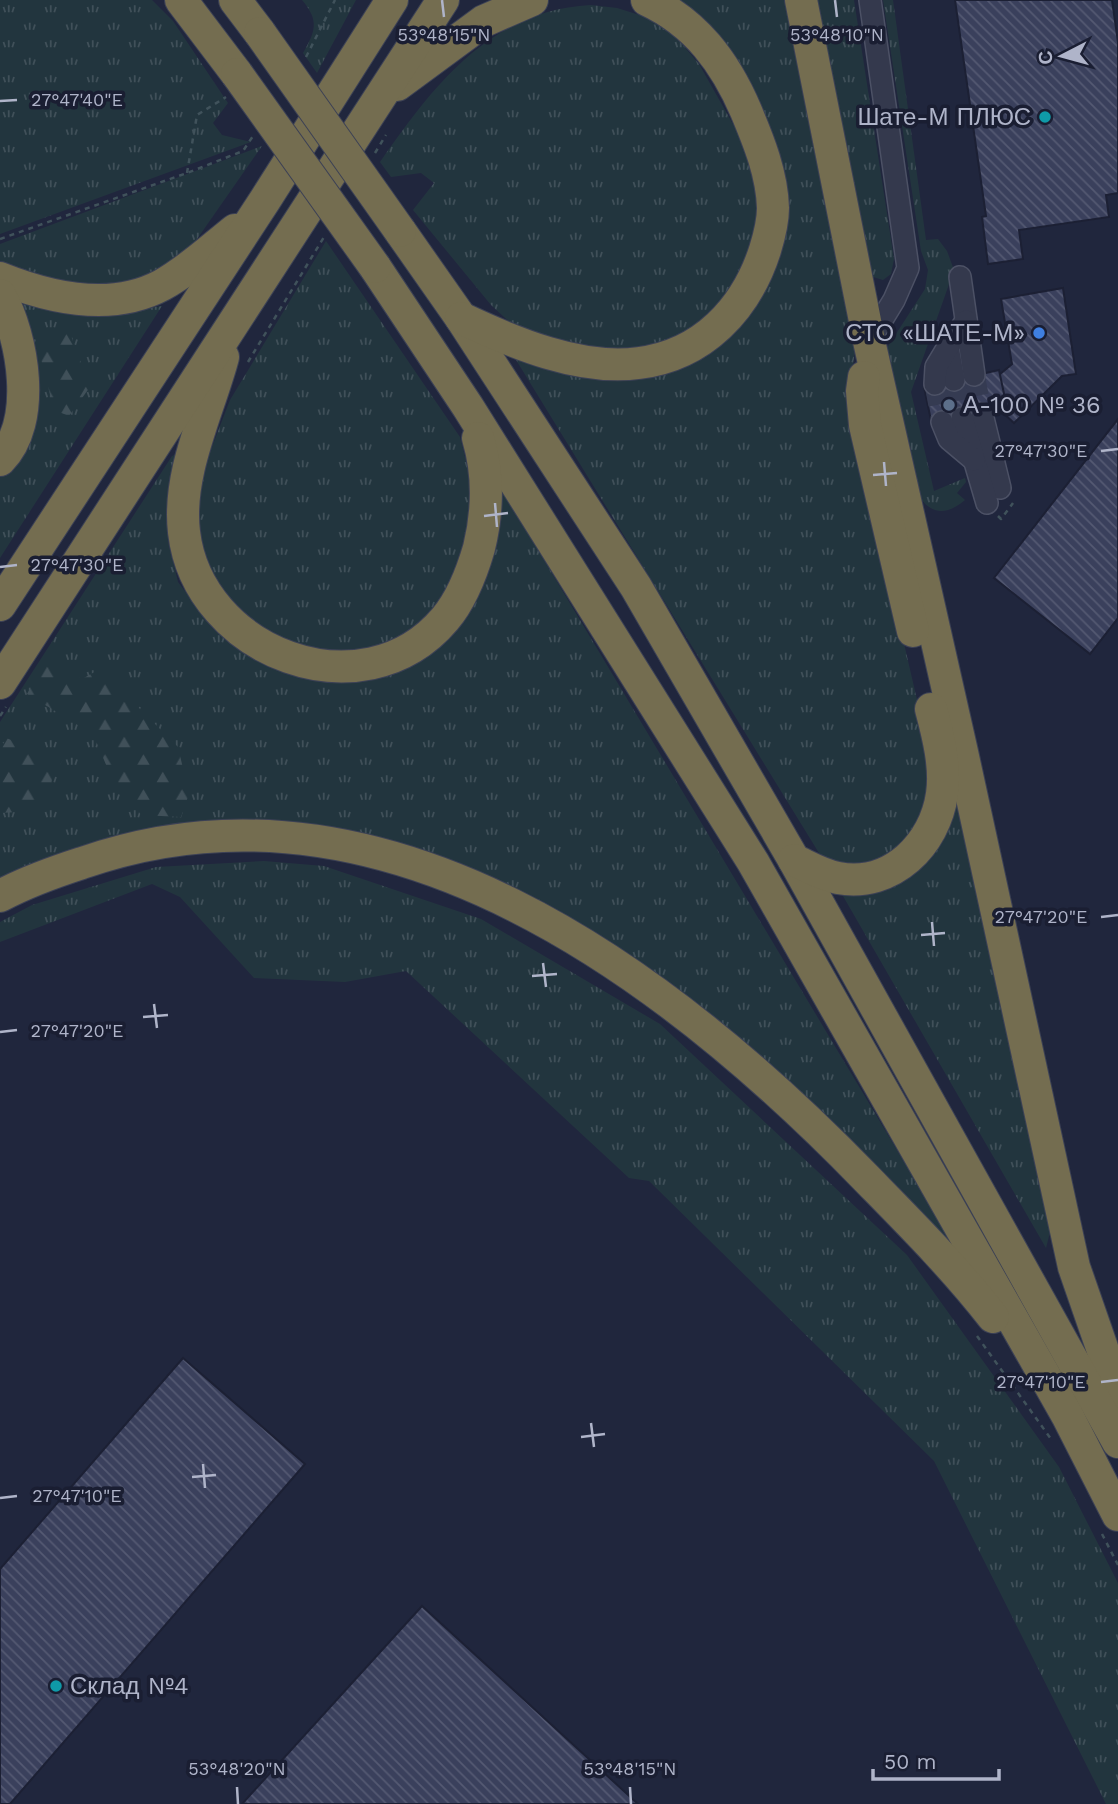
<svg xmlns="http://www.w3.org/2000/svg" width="1118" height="1804" viewBox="0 0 1118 1804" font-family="'Work Sans',sans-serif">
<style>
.grass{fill:url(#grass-tufts)}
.forest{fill:url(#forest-firs)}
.building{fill:url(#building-back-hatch);stroke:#1c2034;stroke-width:2}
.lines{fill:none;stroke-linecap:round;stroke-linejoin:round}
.minor-tunnel{stroke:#353b52;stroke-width:21;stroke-dasharray:21 10;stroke-linecap:butt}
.minor-casing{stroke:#4c5165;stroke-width:24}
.highway-casing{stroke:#3c4155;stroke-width:34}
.path{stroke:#40525b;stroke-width:2.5;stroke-dasharray:5 5;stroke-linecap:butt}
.minor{stroke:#34394d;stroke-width:21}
.highway{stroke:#746d50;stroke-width:32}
.highway-bridge-casing{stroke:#3c4155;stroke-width:34;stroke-linecap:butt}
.highway-bridge{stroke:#746d50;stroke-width:32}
.ticks{fill:none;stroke:#afb4c9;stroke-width:2.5}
.culture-dot{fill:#0f9aa8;stroke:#1a1e32;stroke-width:2.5}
.shop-dot{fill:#3f7fe0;stroke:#1a1e32;stroke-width:2.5}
.service-dot{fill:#5c6f8a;stroke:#1a1e32;stroke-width:2.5}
.labels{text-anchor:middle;stroke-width:7;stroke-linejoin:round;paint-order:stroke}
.poi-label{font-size:24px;fill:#afb4c9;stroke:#1a1e32;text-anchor:end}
.ticks-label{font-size:18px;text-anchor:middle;fill:#afb4c9;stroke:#1a1e32;stroke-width:7;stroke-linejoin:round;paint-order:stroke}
</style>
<defs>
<pattern id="grass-tufts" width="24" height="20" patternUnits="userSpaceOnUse" patternTransform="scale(1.75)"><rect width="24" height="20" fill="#22353e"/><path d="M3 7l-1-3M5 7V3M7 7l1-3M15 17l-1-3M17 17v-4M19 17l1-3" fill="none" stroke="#405059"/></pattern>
<pattern id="forest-firs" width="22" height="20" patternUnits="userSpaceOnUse" patternTransform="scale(1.75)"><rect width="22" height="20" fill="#22353e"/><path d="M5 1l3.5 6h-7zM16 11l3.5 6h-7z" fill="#405059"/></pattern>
<pattern id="building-back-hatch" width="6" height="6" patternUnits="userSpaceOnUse" patternTransform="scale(1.75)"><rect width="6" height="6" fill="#3a405c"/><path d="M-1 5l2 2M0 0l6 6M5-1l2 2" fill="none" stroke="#545972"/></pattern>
</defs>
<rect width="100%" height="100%" fill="#20263d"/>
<g class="grass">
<polygon points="0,0 152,0 173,21 228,103 213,123 222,135 251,142 0,234"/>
<path d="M 302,0 L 356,0 L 317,73 L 303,53 C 315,32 320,21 302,0 Z"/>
<polygon points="676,0 784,0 856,342 850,390 854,427 930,756 929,800 910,838 866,868 832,864 819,853 513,355 691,360 785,207"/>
<polygon points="815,0 854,0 894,259 891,274 883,280 870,276"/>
<path d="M 883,0 L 893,0 L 926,240 L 938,239 L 947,251 L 954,270 L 911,392 L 934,491 L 965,478 L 966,482 L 957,493 L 965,500 C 946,516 931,515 917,494 L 885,351 L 925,289 L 928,270 L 921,251 Z"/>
<path d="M 591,5 L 617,8 L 649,18 L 676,37 L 699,64 L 738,133 L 755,179 L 760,213 L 755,242 L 731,298 L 684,341 L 618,356 L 517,329 L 491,305 L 413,210 L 434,183 L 421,173 L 391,177 L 380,162 C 433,86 490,10 591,5 Z"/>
<polygon points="262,146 188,252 158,276 89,290 19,272 0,262 0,244"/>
<polygon points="326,241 460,437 473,488 468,536 454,586 427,622 396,646 352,658 301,651 259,632 227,604 204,564 197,523 200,478 230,400"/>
<polygon points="7,290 120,312 162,306 0,558 0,474 28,439"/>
<polygon points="181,452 169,503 168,541 178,582 209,623 242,652 289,671 437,641 498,483 955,1247 960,1265 648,974 582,926 508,886 296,825 253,821 126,836 20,872 0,883 0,722 172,456"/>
<polygon points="959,788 1051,1228 1046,1248 843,896 864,892"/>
<polygon points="264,861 324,866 481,919 660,1024 907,1255 1059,1467 1118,1583 1118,1804 1106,1804 934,1461 649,1181 629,1178 406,971 345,982 254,978 180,897 152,884 0,942 0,922 32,905 156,867"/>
</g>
<g class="forest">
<polygon points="70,333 90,387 69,416 54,410 41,359 40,337"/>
<polygon points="46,660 82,679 100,669 178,747 189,794 181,817 141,815 107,767 93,734 27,694"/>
<polygon points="6,738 63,759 35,811 0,813 0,750"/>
</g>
<g class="building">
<polygon points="955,0 1112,0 1118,42 1118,193 1106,195 1109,217 1019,230 1023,259 988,264 982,217 986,216"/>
<polygon points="1063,288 1076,374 1062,376 1014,423 1002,412 1007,406 998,396 1003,389 993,380 1012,364 1001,299"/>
<polygon points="999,370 1007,408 932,425 924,387"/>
<polygon points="1118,419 1118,618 1090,654 994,578"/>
<polygon points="183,1358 305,1464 10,1804 0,1804 0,1569"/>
<polygon points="422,1606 638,1804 242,1804"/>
</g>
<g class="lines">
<g class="minor-tunnel">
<polyline points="974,375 982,414"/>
<polyline points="954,380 962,418"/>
<polyline points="935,384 942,422"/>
</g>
<g class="minor-casing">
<g id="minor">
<polyline points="960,277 974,375"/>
<polyline points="869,341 894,300 908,268 870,0"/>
<polyline points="954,380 948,347 966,321"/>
<polyline points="935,384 936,367 948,347"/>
<polyline points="982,414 1000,488"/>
<polyline points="962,418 987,503"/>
<polyline points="942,422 949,439 974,460"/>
</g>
</g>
<g class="highway-casing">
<g id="highway">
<polyline points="181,0 237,74"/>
<polyline points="235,0 260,33"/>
<polyline points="801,0 869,341 962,752 1074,1267 1118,1394"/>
<polyline points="397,85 484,21 532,0"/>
<polyline points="400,231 461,318 636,587 794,860 1118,1442"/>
<polyline points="375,267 468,407 753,862 1067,1415 1118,1515"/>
<path d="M 0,278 C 50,298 112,312 162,285 C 189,270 211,249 235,230"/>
<path d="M 0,295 C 23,337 38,422 0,460"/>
<path d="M 461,318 C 514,343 580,371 639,363 C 703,355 746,309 765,250 C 769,237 773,221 773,208 C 772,174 759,142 746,111 C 725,62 696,23 647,0"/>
<path d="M 223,357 C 208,413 177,473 184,532 C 198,653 363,716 445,619 C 462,599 472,572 479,548 C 488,511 489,475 478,438"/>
<polyline points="864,377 862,391 865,425 913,631"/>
<polyline points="0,605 265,200 392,0"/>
<polyline points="0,683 443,0"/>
<path d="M 794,860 C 809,867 822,875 838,878 C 892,888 935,844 942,794 C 946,767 938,735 931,709"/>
<path d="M 0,896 C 26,882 54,872 82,863 C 382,758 668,974 866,1178 C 910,1223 954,1267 993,1317"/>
</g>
</g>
<g class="path">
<polyline points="306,57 335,0"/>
<polyline points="375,153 386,135"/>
<polyline points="187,173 197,115 226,97"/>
<polyline points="0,239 187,173 243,151 253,136"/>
<polyline points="248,362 324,237"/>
<polyline points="998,516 1001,519 1013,503"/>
<polyline points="0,716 6,707"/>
<polyline points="977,1336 1051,1439"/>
<polyline points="1102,1534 1118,1565"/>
</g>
<use href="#minor" class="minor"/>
<use href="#highway" class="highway"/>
<g class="highway-bridge-casing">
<g id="highway-bridge">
<polyline points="260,33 400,231"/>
<polyline points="237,74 375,267"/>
</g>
</g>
<use href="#highway-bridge" class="highway-bridge"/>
</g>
<path class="ticks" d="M 442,0 L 444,17M 835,0 L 837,17M 0,101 L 17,100M 1101,451 L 1118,449M 884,462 L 886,486M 873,475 L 897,473M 495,503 L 497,527M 484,516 L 508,513M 0,567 L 17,565M 1101,917 L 1118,915M 932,922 L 934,946M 921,935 L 945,933M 543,963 L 546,987M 532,976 L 557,974M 154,1004 L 157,1028M 143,1017 L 168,1015M 0,1032 L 17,1030M 1101,1382 L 1118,1380M 591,1423 L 594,1447M 581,1437 L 605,1434M 203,1464 L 205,1488M 192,1477 L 216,1475M 0,1498 L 17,1496M 237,1787 L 238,1804M 630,1787 L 631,1804"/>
<g class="culture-dot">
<circle cx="1045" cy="117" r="7"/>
<circle cx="56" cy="1686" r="7"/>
</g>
<circle class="shop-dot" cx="1039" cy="333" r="7"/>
<circle class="service-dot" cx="949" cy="405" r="7"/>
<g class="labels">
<g class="poi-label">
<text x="1031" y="125">Шате-М ПЛЮС</text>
<text x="1025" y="341">СТО «ШАТЕ-М»</text>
<text x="963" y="413" text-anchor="start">А-100 № 36</text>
<text x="70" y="1694" text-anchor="start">Склад №4</text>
</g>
</g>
<g class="ticks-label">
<text x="444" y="41">53°48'15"N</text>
<text x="837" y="41">53°48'10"N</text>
<text x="77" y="106">27°47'40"E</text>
<text x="1041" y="457">27°47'30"E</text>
<text x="77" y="571">27°47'30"E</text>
<text x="1041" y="923">27°47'20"E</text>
<text x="77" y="1037">27°47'20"E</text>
<text x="1041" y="1388">27°47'10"E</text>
<text x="77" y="1502">27°47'10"E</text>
<text x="237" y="1775">53°48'20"N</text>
<text x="630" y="1775">53°48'15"N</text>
</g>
<g transform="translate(1062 56) rotate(264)" stroke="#1a1e32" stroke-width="5" paint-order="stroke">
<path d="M0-5L12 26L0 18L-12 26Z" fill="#afb4c9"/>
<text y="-10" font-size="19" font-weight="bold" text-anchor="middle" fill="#afb4c9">С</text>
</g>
<path d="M873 1769v10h126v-10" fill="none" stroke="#afb4c9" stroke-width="3.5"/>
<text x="884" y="1769" font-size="21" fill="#afb4c9" stroke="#1a1e32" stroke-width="5" paint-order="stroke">50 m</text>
</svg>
